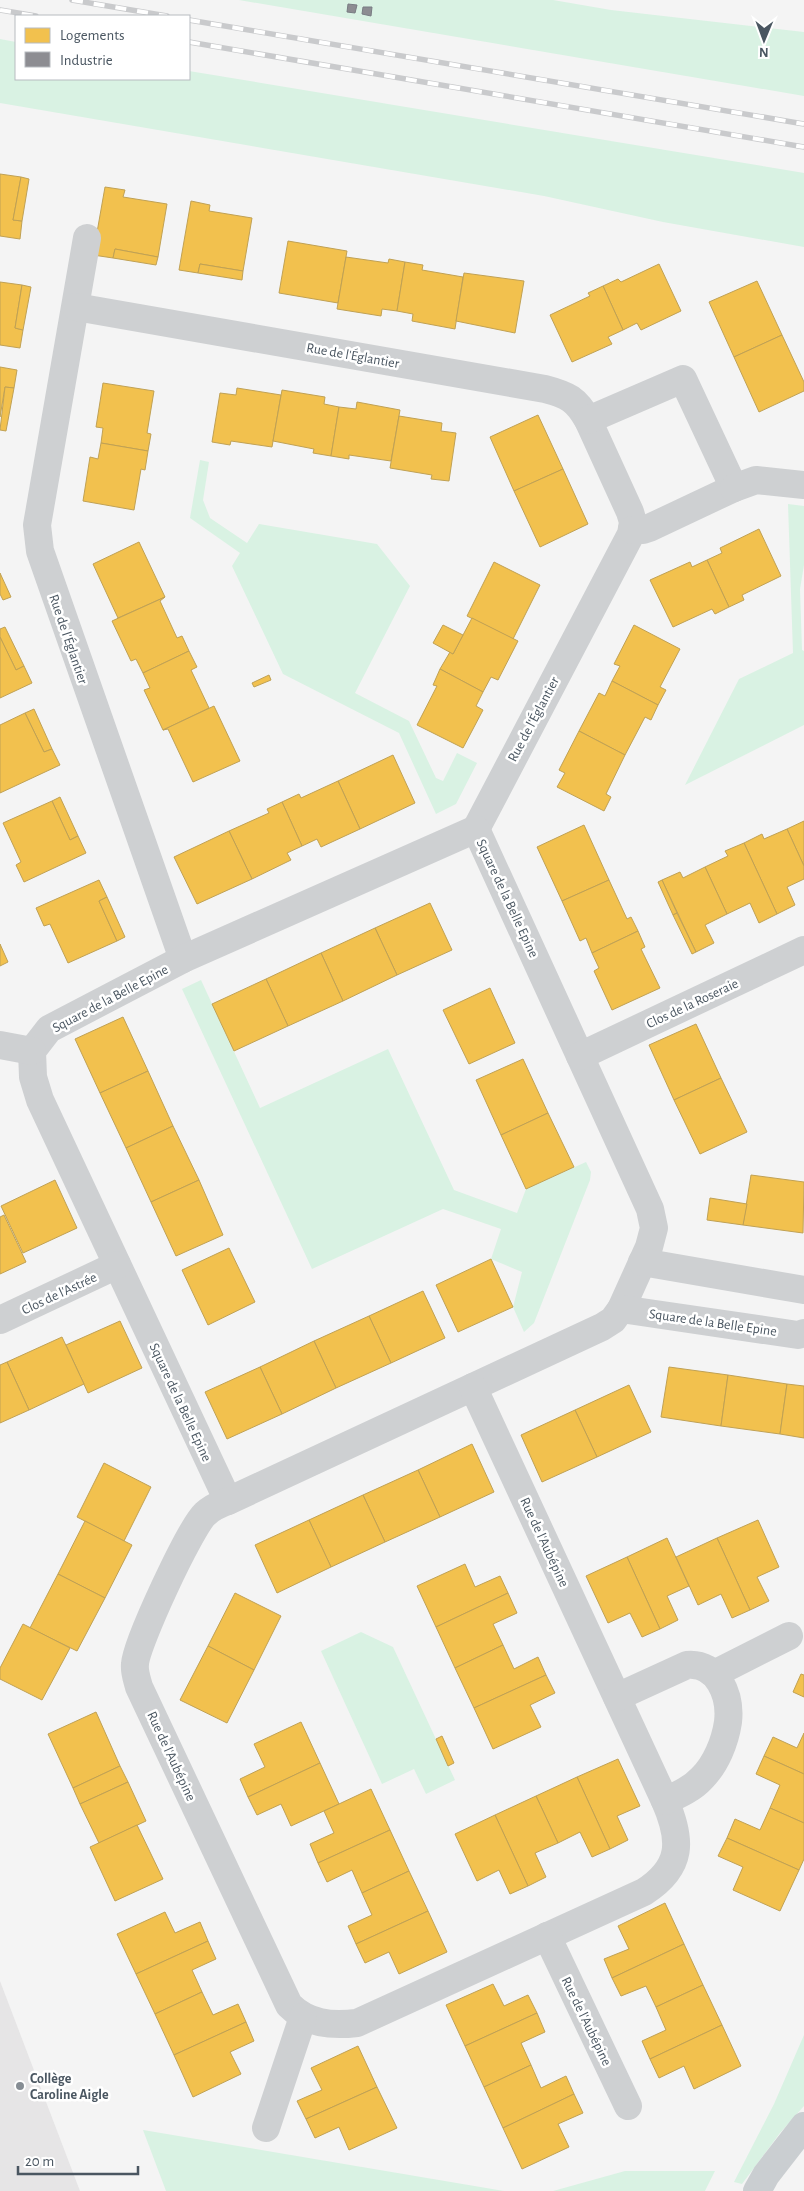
<svg xmlns="http://www.w3.org/2000/svg" width="804" height="2191" viewBox="0 0 804 2191" font-family="'Alegreya Sans',sans-serif">
<style>
.education{fill:#e6e5e6}
.green{fill:#d9f2e3}
.homes{fill:#f2c14e;stroke:#c0a154}
.industry{fill:#8d8d92;stroke:#797c83}
.lines{fill:none;stroke-linecap:round;stroke-linejoin:round}
.minor{stroke:#ced0d2;stroke-width:28}
.major{stroke:#caced1;stroke-width:28}
.rail-casing{stroke:#c9cacc;stroke-width:5.5}
.rail{stroke:#fff;stroke-width:4;stroke-dasharray:11;stroke-linecap:butt}
.poi-dot{fill:#868d94;stroke:#fff;stroke-width:2}
.labels{text-anchor:middle;stroke-width:5;stroke-linejoin:round;paint-order:stroke}
.street-label{font-size:14px;fill:#4a5661;stroke:#fff}
.poi-label{font-size:14px;font-weight:bold;fill:#4a5661;stroke:#fff;text-anchor:start}
</style>
<rect width="100%" height="100%" fill="#f4f4f4"/>
<polygon class="education" points="0,1981 80,2191 0,2191"/>
<g class="green">
<polygon points="239,0 553,0 611,10 804,32 804,96"/>
<polygon points="0,39 16,42 16,79 189,79 189,71 804,173 804,247 663,222 544,196 0,103"/>
<polygon points="200,460 209,462 203,500 210,518 247,543 259,524 377,544 410,586 355,693 409,721 436,778 443,781 457,753 477,763 456,804 436,814 399,733 283,674 232,566 240,553 190,518"/>
<polygon points="788,504 804,506 804,565 800,589 802,650 804,651 804,725 685,785 739,679 793,653"/>
<polygon points="201,980 260,1108 388,1049 454,1190 517,1213 526,1189 586,1162 591,1172 590,1180 534,1323 524,1332 513,1307 522,1272 491,1259 501,1229 443,1209 312,1269 182,989"/>
<polygon points="361,1632 393,1647 455,1780 426,1794 414,1769 382,1784 321,1651"/>
<polygon points="804,2035 804,2106 780,2133 742,2184 734,2182 774,2104"/>
<polygon points="143,2130 504,2191 166,2191"/>
<polygon points="625,2171 715,2171 705,2191 553,2191"/>
</g>
<g class="homes">
<polygon points="0,174 21,177 13,220 22,221 20,239 0,236"/>
<polygon points="21,177 29,179 22,221 13,220"/>
<polygon points="105,187 125,190 123,197 167,204 158,257 115,249 113,258 93,255"/>
<polygon points="191,201 210,205 209,211 252,218 243,271 200,264 198,273 179,270"/>
<polygon points="288,241 347,251 338,303 279,293"/>
<polygon points="115,249 158,257 156,265 113,258"/>
<polygon points="346,257 388,263 389,259 405,262 397,311 382,309 381,316 337,309"/>
<polygon points="405,262 423,265 422,270 463,277 455,329 412,321 413,314 397,311"/>
<polygon points="200,264 243,271 242,280 198,273"/>
<polygon points="659,264 681,311 641,330 637,323 623,330 603,286 618,279 621,282"/>
<polygon points="464,273 524,281 515,333 456,321"/>
<polygon points="757,281 782,335 734,357 709,302"/>
<polygon points="0,282 22,285 15,328 23,330 20,348 0,345"/>
<polygon points="22,285 31,287 23,330 15,328"/>
<polygon points="603,286 623,330 608,337 612,344 572,362 550,315 590,296 588,293"/>
<polygon points="782,335 804,382 804,391 759,412 734,357"/>
<polygon points="0,367 17,370 14,388 5,387 0,417"/>
<polygon points="103,383 154,391 147,433 151,434 148,451 101,443 103,428 96,427"/>
<polygon points="5,387 14,388 6,431 0,430"/>
<polygon points="237,388 281,395 272,447 231,441 230,445 212,442 220,393 236,395"/>
<polygon points="282,390 325,397 324,404 339,407 331,456 313,453 314,449 273,441"/>
<polygon points="357,402 400,410 391,461 349,455 349,459 331,456 339,407 356,409"/>
<polygon points="538,415 563,469 514,491 490,437"/>
<polygon points="399,416 442,423 441,431 456,433 449,481 431,479 432,475 390,468"/>
<polygon points="101,443 148,451 145,470 141,469 134,510 83,501 90,457 98,459"/>
<polygon points="563,469 588,524 540,547 514,491"/>
<polygon points="759,529 781,576 742,595 744,600 729,607 707,560 722,553 720,548"/>
<polygon points="139,542 165,597 118,618 93,564"/>
<polygon points="707,560 729,607 715,614 712,609 673,627 650,580 690,562 692,567"/>
<polygon points="494,562 540,585 513,639 467,616"/>
<polygon points="0,573 11,597 3,600 0,594"/>
<polygon points="165,597 160,601 177,638 182,636 189,651 143,673 136,659 131,661 112,621"/>
<polygon points="472,618 518,641 498,680 491,677 483,692 440,669 450,652 453,654"/>
<polygon points="443,625 463,635 453,654 433,643"/>
<polygon points="634,625 680,649 660,687 666,690 658,705 612,681 620,666 614,664"/>
<polygon points="5,627 24,666 16,670 0,637 0,629"/>
<polygon points="0,637 16,670 24,666 32,683 0,698"/>
<polygon points="189,651 197,667 191,670 209,708 163,730 144,690 150,688 143,673"/>
<polygon points="440,669 483,692 476,706 483,710 463,748 417,725 437,686 433,685"/>
<polygon points="269,675 271,680 254,687 252,683"/>
<polygon points="612,681 658,705 651,720 645,717 625,755 579,731 599,693 605,696"/>
<polygon points="214,706 240,761 193,782 168,729 163,730"/>
<polygon points="34,709 52,749 44,752 25,713"/>
<polygon points="25,713 44,752 52,749 60,765 0,793 0,725"/>
<polygon points="579,731 625,755 606,794 611,797 604,811 557,787 565,773 559,770"/>
<polygon points="393,755 415,803 360,829 338,781"/>
<polygon points="338,781 360,829 321,847 317,839 302,846 282,802 299,794 301,798"/>
<polygon points="60,797 78,836 70,840 52,801"/>
<polygon points="52,801 70,840 78,836 86,853 24,882 16,865 21,862 3,823"/>
<polygon points="282,802 302,846 287,853 291,860 252,879 229,831 269,813 267,809"/>
<polygon points="804,821 804,866 787,829"/>
<polygon points="584,825 609,880 562,901 537,847"/>
<polygon points="787,829 804,866 804,879 787,887 795,905 777,914 744,843 762,834 764,839"/>
<polygon points="229,831 252,879 197,904 174,857"/>
<polygon points="744,843 777,914 759,923 750,903 727,914 705,867 728,856 725,851"/>
<polygon points="705,867 727,914 705,925 714,943 696,952 662,880 680,872 683,878"/>
<polygon points="99,880 107,897 99,901 117,941 68,963 50,924 44,926 36,908"/>
<polygon points="609,880 627,919 631,917 638,931 592,953 586,938 580,941 562,901"/>
<polygon points="662,880 677,913 673,915 658,882"/>
<polygon points="107,897 125,937 117,941 99,901"/>
<polygon points="430,903 452,950 397,975 375,928"/>
<polygon points="677,913 696,952 692,954 673,915"/>
<polygon points="375,928 397,975 343,1001 321,953"/>
<polygon points="638,931 645,947 641,949 660,988 612,1010 594,971 599,968 592,953"/>
<polygon points="0,944 8,962 0,966"/>
<polygon points="321,953 343,1001 288,1026 266,979"/>
<polygon points="266,979 288,1026 234,1051 212,1004"/>
<polygon points="490,988 515,1043 469,1064 443,1010"/>
<polygon points="123,1017 148,1071 100,1093 75,1039"/>
<polygon points="696,1024 721,1078 674,1100 649,1045"/>
<polygon points="523,1059 548,1113 501,1135 476,1080"/>
<polygon points="148,1071 173,1126 126,1148 100,1093"/>
<polygon points="721,1078 747,1132 700,1154 674,1100"/>
<polygon points="548,1113 574,1167 526,1189 501,1135"/>
<polygon points="173,1126 199,1180 151,1202 126,1148"/>
<polygon points="751,1175 804,1182 803,1233 743,1225"/>
<polygon points="55,1180 77,1228 23,1253 1,1206"/>
<polygon points="199,1180 223,1235 176,1256 151,1202"/>
<polygon points="710,1198 747,1204 743,1225 707,1220"/>
<polygon points="4,1215 26,1262 0,1274 0,1217"/>
<polygon points="229,1248 255,1302 208,1325 182,1270"/>
<polygon points="491,1259 513,1307 458,1332 436,1285"/>
<polygon points="423,1291 445,1338 391,1363 369,1316"/>
<polygon points="369,1316 391,1363 336,1388 314,1341"/>
<polygon points="120,1321 142,1368 88,1393 66,1345"/>
<polygon points="62,1337 84,1384 29,1410 7,1362"/>
<polygon points="314,1341 336,1388 282,1414 260,1367"/>
<polygon points="7,1362 29,1410 0,1423 0,1365"/>
<polygon points="260,1367 282,1414 227,1439 205,1392"/>
<polygon points="669,1367 728,1375 721,1426 661,1417"/>
<polygon points="728,1375 787,1384 780,1434 721,1426"/>
<polygon points="787,1384 804,1386 804,1438 780,1434"/>
<polygon points="629,1385 651,1432 597,1457 575,1410"/>
<polygon points="575,1410 597,1457 542,1482 521,1435"/>
<polygon points="472,1444 494,1492 440,1517 418,1470"/>
<polygon points="104,1463 151,1487 124,1541 77,1517"/>
<polygon points="418,1470 440,1517 385,1542 363,1495"/>
<polygon points="363,1495 385,1542 331,1567 309,1520"/>
<polygon points="309,1520 331,1567 277,1593 255,1545"/>
<polygon points="758,1520 779,1567 757,1577 769,1601 750,1610 717,1538"/>
<polygon points="85,1521 132,1545 105,1598 58,1574"/>
<polygon points="667,1538 689,1586 667,1596 678,1620 660,1629 627,1557"/>
<polygon points="717,1538 750,1610 732,1618 721,1594 698,1605 676,1557"/>
<polygon points="627,1557 660,1629 642,1637 630,1613 608,1623 586,1576"/>
<polygon points="465,1564 475,1587 500,1576 508,1593 436,1627 417,1586"/>
<polygon points="58,1574 105,1598 77,1651 30,1628"/>
<polygon points="235,1593 281,1616 254,1670 208,1646"/>
<polygon points="508,1593 517,1613 493,1624 503,1645 455,1668 436,1627"/>
<polygon points="23,1624 70,1648 42,1700 0,1679 0,1668"/>
<polygon points="503,1645 514,1669 538,1657 546,1675 474,1708 455,1668"/>
<polygon points="208,1646 254,1670 227,1723 180,1700"/>
<polygon points="801,1674 804,1675 804,1697 793,1692"/>
<polygon points="546,1675 555,1693 530,1705 541,1727 493,1749 474,1708"/>
<polygon points="96,1712 120,1766 73,1788 48,1734"/>
<polygon points="301,1722 320,1763 248,1797 240,1779 265,1767 254,1744"/>
<polygon points="804,1733 804,1774 764,1756 773,1737 797,1748"/>
<polygon points="442,1736 454,1763 448,1766 436,1739"/>
<polygon points="764,1756 804,1774 804,1823 770,1808 780,1785 756,1774"/>
<polygon points="618,1759 640,1806 617,1816 628,1840 610,1849 577,1777"/>
<polygon points="320,1763 339,1804 291,1826 281,1804 257,1815 248,1797"/>
<polygon points="120,1766 128,1782 80,1804 73,1788"/>
<polygon points="577,1777 610,1849 592,1857 580,1832 558,1843 536,1796"/>
<polygon points="128,1782 146,1821 99,1843 80,1804"/>
<polygon points="371,1789 390,1830 318,1863 310,1844 334,1833 324,1811"/>
<polygon points="536,1796 558,1843 535,1853 546,1877 528,1886 495,1815"/>
<polygon points="770,1808 804,1823 804,1859 799,1870 727,1838 735,1819 760,1830"/>
<polygon points="495,1815 528,1886 510,1894 499,1870 477,1881 455,1834"/>
<polygon points="137,1825 163,1879 115,1901 90,1847"/>
<polygon points="390,1830 409,1871 362,1893 352,1870 327,1882 318,1863"/>
<polygon points="727,1838 799,1870 780,1911 733,1890 743,1867 718,1856"/>
<polygon points="409,1871 428,1911 356,1944 348,1926 372,1915 362,1893"/>
<polygon points="665,1903 684,1944 612,1978 604,1959 629,1949 618,1926"/>
<polygon points="428,1911 447,1952 399,1974 389,1952 365,1963 356,1944"/>
<polygon points="165,1912 175,1933 200,1922 208,1941 136,1974 117,1934"/>
<polygon points="208,1941 216,1959 192,1970 202,1992 155,2014 136,1974"/>
<polygon points="684,1944 703,1985 656,2007 646,1986 621,1996 612,1978"/>
<polygon points="493,1984 504,2006 528,1995 537,2013 465,2046 446,2005"/>
<polygon points="703,1985 722,2025 650,2059 642,2041 666,2030 656,2007"/>
<polygon points="202,1992 213,2015 238,2004 246,2022 174,2055 155,2014"/>
<polygon points="537,2013 545,2032 521,2043 531,2065 484,2087 465,2046"/>
<polygon points="246,2022 254,2041 230,2052 241,2074 193,2097 174,2055"/>
<polygon points="722,2025 741,2066 694,2089 684,2066 659,2078 650,2059"/>
<polygon points="358,2046 377,2087 306,2119 297,2101 322,2090 311,2068"/>
<polygon points="531,2065 541,2088 566,2076 574,2094 503,2128 484,2087"/>
<polygon points="377,2087 397,2128 349,2150 339,2127 315,2138 306,2119"/>
<polygon points="574,2094 583,2113 558,2124 569,2147 522,2169 503,2128"/>
</g>
<g class="industry">
<polygon points="348,4 357,5 355,13 347,12"/>
<polygon points="363,7 372,7 371,16 362,14"/>
</g>
<g class="lines">
<g class="minor">
<polyline points="87,238 37,525 40,551 183,959"/>
<path d="M 76,307 L 545,389 C 568,395 576,399 588,420 L 630,512 L 633,522 L 631,534 L 476,829"/>
<polyline points="588,420 683,379 734,488 649,528 643,530 632,530"/>
<polyline points="734,488 756,480 804,485"/>
<polygon points="476,829 650,1209 654,1228 649,1247 621,1309 613,1320 602,1327 228,1501 40,1100 33,1077 32,1051 49,1029 183,959"/>
<polyline points="0,1045 32,1051"/>
<polyline points="580,1056 804,950"/>
<polyline points="642,1262 804,1290"/>
<polyline points="621,1309 798,1335 804,1333"/>
<polyline points="0,1320 117,1265"/>
<path d="M 228,1501 C 220,1504 211,1508 205,1514 C 190,1528 136,1644 135,1664 C 134,1672 137,1679 139,1687 L 289,2005 C 308,2024 331,2026 357,2023 L 644,1892 C 683,1867 682,1840 665,1801 L 473,1387"/>
<polyline points="714,1674 789,1636"/>
<path d="M 617,1697 L 687,1665 C 718,1662 731,1696 728,1722 C 725,1742 716,1764 702,1778 C 692,1789 678,1795 665,1801"/>
<polyline points="547,1936 628,2106"/>
<polyline points="266,2128 303,2017"/>
</g>
<polyline class="major" points="757,2191 766,2175 804,2126"/>
<g class="rail-casing">
<g id="rail">
<polyline points="72,0 167,16"/>
<polyline points="0,10 36,16"/>
<polyline points="189,20 804,124"/>
<polyline points="189,42 804,147"/>
</g>
</g>
<use href="#rail" class="rail"/>
</g>
<circle class="poi-dot" cx="20" cy="2086" r="5"/>
<g class="labels">
<g class="street-label">
<text transform="translate(353 355) rotate(10)" y="5">Rue de l'Églantier</text>
<text transform="translate(69 639) rotate(71)" y="5">Rue de l'Églantier</text>
<text transform="translate(533 719) rotate(-62)" y="5">Rue de l'Églantier</text>
<text transform="translate(508 898) rotate(65)" y="5">Square de la Belle Epine</text>
<text transform="translate(110 998) rotate(-28)" y="5">Square de la Belle Epine</text>
<text transform="translate(692 1003) rotate(-25)" y="5">Clos de la Roseraie</text>
<text transform="translate(59 1293) rotate(-25)" y="5">Clos de l'Astrée</text>
<text transform="translate(713 1322) rotate(8)" y="5">Square de la Belle Epine</text>
<text transform="translate(181 1402) rotate(65)" y="5">Square de la Belle Epine</text>
<text transform="translate(545 1542) rotate(65)" y="5">Rue de l'Aubépine</text>
<text transform="translate(172 1756) rotate(65)" y="5">Rue de l'Aubépine</text>
<text transform="translate(587 2021) rotate(64)" y="5">Rue de l'Aubépine</text>
</g>
<g class="poi-label">
<text x="30" y="2083">Collège<tspan x="30" dy="16">Caroline Aigle</tspan></text>
</g>
</g>
<rect x="15" y="15" width="175" height="65" fill="#ffffff" stroke="#b7bbc0"/>
<rect x="25" y="28" width="25" height="15" fill="#f2c14e" stroke="#b7bbc0"/>
<text x="60" y="40" font-size="15" fill="#4a5661">Logements</text>
<rect x="25" y="52" width="25" height="15" fill="#8d8d92" stroke="#b7bbc0"/>
<text x="60" y="65" font-size="15" fill="#4a5661">Industrie</text>
<g transform="translate(764 40) rotate(181)" stroke="#ffffff" stroke-width="4" paint-order="stroke">
<path d="M0-4L9 19L0 12L-9 19Z" fill="#4a5661"/>
<text y="-8" font-size="14" font-weight="bold" text-anchor="middle" fill="#4a5661">N</text>
</g>
<path d="M18 2166v8h120v-8" fill="none" stroke="#4a5661" stroke-width="2.5"/>
<text x="25" y="2166" font-size="15" fill="#4a5661" stroke="#ffffff" stroke-width="4" paint-order="stroke">20 m</text>
</svg>
